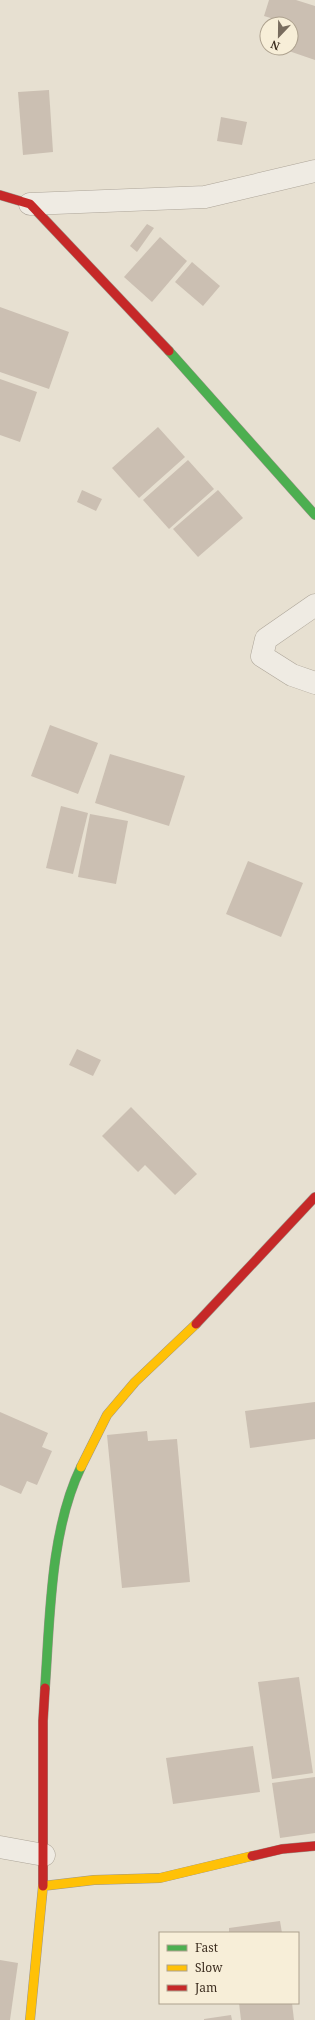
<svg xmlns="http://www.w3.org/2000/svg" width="315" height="2020" viewBox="0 0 315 2020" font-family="'Noto Serif',serif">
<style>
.building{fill:#cbbfb2}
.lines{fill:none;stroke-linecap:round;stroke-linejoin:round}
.street-casing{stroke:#ada599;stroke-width:23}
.fast-casing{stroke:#9c958a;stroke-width:10}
.slow-casing{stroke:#9c958a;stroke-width:10}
.jam-casing{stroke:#9c958a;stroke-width:10}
.street{stroke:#efebe3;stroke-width:22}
.fast{stroke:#4caf50;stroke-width:9}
.slow{stroke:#ffc107;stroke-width:9}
.jam{stroke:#c62828;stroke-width:9}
</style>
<rect width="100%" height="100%" fill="#e7e0d1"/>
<g class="building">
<polygon points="269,0 296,0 315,6 315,60 280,48 291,48 291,24 283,24 284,22 264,16"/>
<polygon points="49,90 53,152 23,155 18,92"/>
<polygon points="221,117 247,122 242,145 217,141"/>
<polygon points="147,224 154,228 137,252 130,246"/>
<polygon points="160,237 187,261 152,302 124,277"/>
<polygon points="192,262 220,286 203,306 175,282"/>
<polygon points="0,307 69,332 49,389 0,372"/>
<polygon points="0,379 37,392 20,442 0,435"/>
<polygon points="158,427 185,457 139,498 112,468"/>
<polygon points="188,460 214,489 169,529 143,500"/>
<polygon points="82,490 102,499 96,511 77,502"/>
<polygon points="218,490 243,518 198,557 173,529"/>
<polygon points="50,725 98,743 78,794 31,776"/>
<polygon points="110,754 185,776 169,826 95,803"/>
<polygon points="61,806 88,813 73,874 46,868"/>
<polygon points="90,814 128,821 116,884 78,877"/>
<polygon points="248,861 303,883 281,937 226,914"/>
<polygon points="77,1049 101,1060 93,1076 69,1065"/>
<polygon points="131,1107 197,1174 175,1195 145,1165 138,1172 102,1136"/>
<polygon points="315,1402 315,1439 250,1448 245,1411"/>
<polygon points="0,1412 48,1433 42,1447 52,1451 37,1485 27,1481 21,1494 0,1485"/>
<polygon points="147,1431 148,1441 177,1439 190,1582 122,1588 107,1435"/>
<polygon points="299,1677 313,1773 272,1779 258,1682"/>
<polygon points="253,1746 260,1792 173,1804 166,1758"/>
<polygon points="315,1777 315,1833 280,1838 272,1783"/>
<polygon points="280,1921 282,1933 229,1933 229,1928"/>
<polygon points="0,1960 18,1963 10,2020 0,2020"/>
<polygon points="239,2003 292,2003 294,2020 241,2020"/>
<polygon points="231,2015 232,2020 204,2020 204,2019"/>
</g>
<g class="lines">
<g class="street-casing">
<g id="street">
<polyline points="30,204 205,197 315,171"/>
<polyline points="315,605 266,639 262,656 292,675 315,683"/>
<polyline points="0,1847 44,1855"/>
</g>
</g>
<g class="fast-casing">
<g id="fast">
<polyline points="169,351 315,515"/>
<path d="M 45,1688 C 50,1618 50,1531 81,1467"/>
</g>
</g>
<g class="slow-casing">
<g id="slow">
<polyline points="81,1467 107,1415 135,1382 196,1324"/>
<polyline points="30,2020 43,1886 94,1880 160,1878 252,1856"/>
</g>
</g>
<g class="jam-casing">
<g id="jam">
<polyline points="0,195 30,204 169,351"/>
<polyline points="196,1324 315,1197"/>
<polyline points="252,1856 282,1849 315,1846"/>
<polyline points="43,1886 43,1721 45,1688"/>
</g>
</g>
<use href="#street" class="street"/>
<use href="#fast" class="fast"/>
<use href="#slow" class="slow"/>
<use href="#jam" class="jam"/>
</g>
<rect x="159" y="1932" width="140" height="72" fill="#f7eed8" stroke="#ada18e"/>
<rect x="167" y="1945" width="20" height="6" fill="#4caf50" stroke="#ada18e"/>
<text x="195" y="1952" font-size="12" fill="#3d2e20">Fast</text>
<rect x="167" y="1965" width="20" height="6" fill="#ffc107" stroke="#ada18e"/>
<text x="195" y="1972" font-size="12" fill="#3d2e20">Slow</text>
<rect x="167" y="1985" width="20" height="6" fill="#c62828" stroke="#ada18e"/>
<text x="195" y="1992" font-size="12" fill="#3d2e20">Jam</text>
<g transform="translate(279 36) rotate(202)"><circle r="19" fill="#f7eed8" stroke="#ada18e"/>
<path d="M0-3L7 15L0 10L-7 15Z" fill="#786c5e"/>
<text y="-6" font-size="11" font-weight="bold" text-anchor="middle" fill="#3d2e20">N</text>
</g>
</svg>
